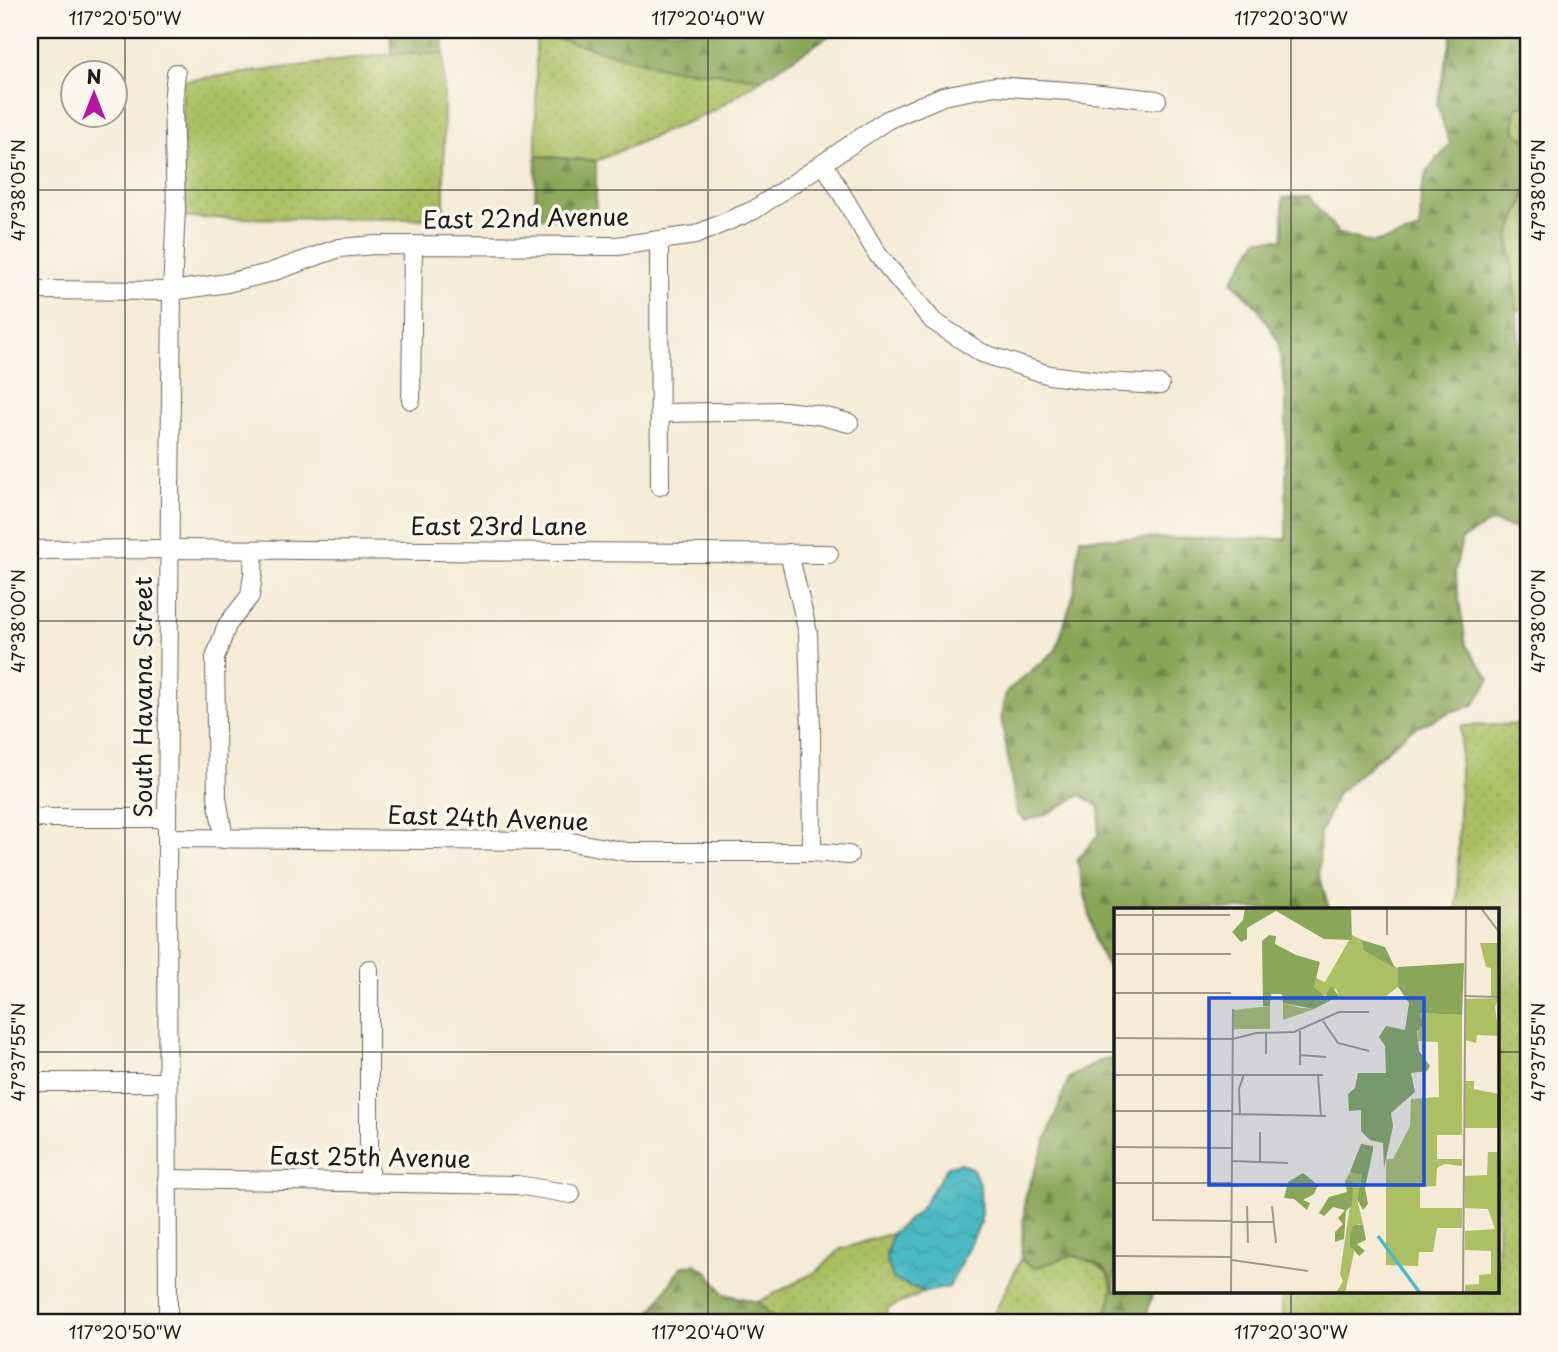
<svg xmlns="http://www.w3.org/2000/svg" width="1558" height="1352" viewBox="0 0 1558 1352" font-family="'Playpen Sans',sans-serif">
<style>
.grass{fill:url(#grass-dots);stroke:#646e40;stroke-width:2}
.forest{fill:url(#forest-firs);stroke:#52613a;stroke-width:2}
.water{fill:url(#water-waves);stroke:#346b6f;stroke-width:2}
.lines{fill:none;stroke-linecap:round;stroke-linejoin:round}
.street-casing{stroke:#68645d;stroke-width:20}
.street{stroke:#fff;stroke-width:18}
.ticks{fill:none;stroke:#1c1c1c;stroke-width:2;stroke-opacity:0.45}
.labels{text-anchor:middle;stroke-width:7;stroke-linejoin:round;paint-order:stroke}
.street-label{font-size:24px;fill:#1c1c1c;stroke:#fbf7ec}
.inset-river{fill:none;stroke:#4bbac2;stroke-width:3.5}
.inset-road{fill:none;stroke:#9e988c;stroke-width:2}
.view{fill:#1d4ed8;fill-opacity:0.15;stroke:#1d4ed8;stroke-width:3.5}
.inset-edge{fill:none;stroke:#1c1c1c;stroke-width:3.5}
.neatline{fill:none;stroke:#1c1c1c;stroke-width:2.5}
.ticks-label{font-size:18px;text-anchor:middle;fill:#1c1c1c}
</style>
<defs>
<pattern id="grass-dots" width="8" height="8" patternUnits="userSpaceOnUse" patternTransform="scale(1.75)"><rect width="8" height="8" fill="#acbf63"/><path d="M2 2h.1M6 6h.1" fill="none" stroke="#93a455" stroke-width="1.8" stroke-linecap="round"/></pattern>
<pattern id="forest-firs" width="22" height="20" patternUnits="userSpaceOnUse" patternTransform="scale(1.75)"><rect width="22" height="20" fill="#89a659"/><path d="M5 1l3.5 6h-7zM16 11l3.5 6h-7z" fill="#6f8649"/></pattern>
<pattern id="water-waves" width="16" height="10" patternUnits="userSpaceOnUse" patternTransform="scale(1.75)"><rect width="16" height="10" fill="#4bbac2"/><path d="M0 5q4-4 8 0t8 0" fill="none" stroke="#419fa6"/></pattern>
</defs>
<rect width="100%" height="100%" fill="#fbf7ec"/>
<filter id="ink" filterUnits="userSpaceOnUse"><feTurbulence type="fractalNoise" baseFrequency=".0143" numOctaves="2"/><feDisplacementMap in="SourceGraphic" scale="14" xChannelSelector="R" yChannelSelector="G"/><feConvolveMatrix kernelMatrix="1 2 1 2 8 2 1 2 1" color-interpolation-filters="sRGB"/></filter>
<filter id="wash" filterUnits="userSpaceOnUse"><feTurbulence type="fractalNoise" baseFrequency=".00686" numOctaves="4" result="noise"/><feDisplacementMap in="SourceGraphic" scale="28" xChannelSelector="R" yChannelSelector="G"/><feGaussianBlur stdDeviation="1.57" result="paint"/><feColorMatrix in="noise" values="0 0 0 0 0 0 0 0 0 0 0 0 0 0 0 0 0 1.4 0 .05"/><feComposite in="paint" operator="in"/></filter>
<g filter="url(#wash)">
<rect width="100%" height="100%" fill="#f5ebd6"/>
<g class="grass">
<polygon points="536,33 666,68 763,78 713,111 596,161 536,156"/>
<polygon points="391,54 444,54 444,219 183,218 182,81"/>
<polygon points="1528,104 1528,141 1514,132 1516,107"/>
<polygon points="1528,191 1528,310 1517,310 1509,237 1527,192"/>
<polygon points="1528,724 1528,1322 1282,1322 1282,1291 1497,1291 1497,909 1457,909 1461,726"/>
<polygon points="892,1233 886,1257 893,1279 925,1292 889,1308 882,1322 777,1322 758,1302 816,1272 841,1249"/>
<path d="M 1072,1255 C 1080,1258 1098,1263 1103,1269 C 1119,1283 1110,1307 1102,1322 L 990,1322 L 1021,1259 L 1035,1268 Z"/>
</g>
<g class="forest">
<polygon points="390,30 444,30 444,54 391,54"/>
<polygon points="536,30 838,30 763,78 666,68 536,33"/>
<polygon points="1450,30 1528,30 1528,104 1516,107 1514,131 1528,141 1528,191 1526,192 1509,237 1517,310 1521,381 1528,395 1528,532 1492,522 1462,539 1455,572 1466,645 1490,679 1474,705 1450,712 1409,731 1338,793 1320,833 1319,873 1329,909 1115,909 1115,974 1104,962 1096,942 1077,860 1098,835 1100,807 1081,795 1046,814 1025,821 1017,814 1001,716 1006,692 1056,650 1074,593 1080,538 1286,539 1286,393 1278,341 1258,308 1232,281 1258,239 1283,239 1283,198 1309,196 1339,234 1374,243 1420,230 1421,192 1428,170 1450,145 1437,104 1452,35"/>
<polygon points="536,156 596,161 596,218 535,218"/>
<path d="M 1115,1058 L 1115,1291 L 1153,1291 L 1145,1322 L 1102,1322 C 1110,1307 1119,1283 1104,1269 C 1098,1263 1080,1258 1072,1255 L 1035,1268 L 1021,1259 L 1025,1197 L 1069,1078 L 1104,1059 Z"/>
<polygon points="695,1264 708,1272 724,1294 758,1302 777,1322 588,1322 605,1314 650,1314 681,1267"/>
</g>
<polygon class="water" points="960,1163 973,1169 980,1186 981,1222 949,1287 925,1292 893,1279 886,1257 892,1233 919,1211 948,1166"/>
</g>
<g filter="url(#ink)">
<g class="lines">
<g class="street-casing">
<g id="street">
<polyline points="824,164 878,255 933,321 982,353 1049,375 1105,382 1160,385"/>
<polyline points="659,240 660,486"/>
<polyline points="30,290 172,291 227,283 269,273 339,248 375,245 617,246 695,235 754,210 887,120 943,96 995,86 1082,92 1157,100"/>
<polyline points="411,400 413,245"/>
<polyline points="660,413 785,411 818,415 849,423"/>
<polyline points="30,550 169,549 829,554"/>
<polyline points="789,553 808,633 811,729 812,852"/>
<polyline points="30,818 167,818"/>
<polyline points="167,838 566,841 628,852 812,852 849,855"/>
<polyline points="224,839 217,798 215,658 227,625 250,596 253,574 254,550"/>
<polyline points="369,969 369,1182"/>
<polyline points="30,1082 167,1082"/>
<polyline points="167,1179 517,1185 571,1194"/>
<polyline points="168,1322 167,818 172,291 176,209 173,102 176,73"/>
</g>
</g>
<use href="#street" class="street"/>
</g>
</g>
<path class="ticks" d="M 125,30 L 125,1322M 708,30 L 708,1322M 1291,30 L 1291,909M 30,190 L 1528,190M 30,621 L 1528,621M 30,1052 L 1115,1052M 1497,1052 L 1528,1052M 1291,1291 L 1291,1322"/>
<g class="labels">
<g class="street-label">
<text transform="translate(526 219) rotate(-1)" y="8">East 22nd Avenue</text>
<text x="499" y="535">East 23rd Lane</text>
<text transform="translate(144 697) rotate(-90)" y="8">South Havana Street</text>
<text transform="translate(488 819) rotate(2)" y="8">East 24th Avenue</text>
<text transform="translate(370 1158) rotate(1)" y="8">East 25th Avenue</text>
</g>
</g>
<g transform="translate(1114 908)">
<rect width="385" height="385" fill="#f5ebd6"/>
<path d="M 238,27 L 248,32 L 249,42 L 284,60 L 284,79 L 272,88 L 225,88 L 222,81 L 208,89 L 200,79 L 200,69 L 211,74 ZM 366,35 L 385,35 L 385,88 L 377,88 L 377,60 L 372,59 ZM 385,90 L 381,99 L 385,128 L 363,127 L 362,135 L 351,132 L 352,91 ZM 169,95 L 187,100 L 200,101 L 169,112 ZM 156,98 L 156,121 L 120,121 L 120,102 ZM 304,105 L 348,107 L 348,227 L 323,227 L 323,251 L 348,251 L 348,258 L 331,256 L 323,260 L 322,278 L 306,279 L 306,300 L 348,300 L 348,320 L 323,320 L 319,344 L 305,344 L 304,358 L 272,357 L 272,251 L 279,251 L 296,218 L 297,191 L 325,189 L 324,134 L 304,133 ZM 351,173 L 360,173 L 360,181 L 385,186 L 385,220 L 351,220 ZM 374,244 L 385,244 L 385,385 L 351,385 L 351,377 L 365,376 L 365,367 L 377,366 L 377,343 L 351,342 L 351,323 L 381,321 L 374,301 L 351,300 L 351,268 L 373,267 ZM 236,264 L 248,267 L 243,291 L 249,316 L 244,316 L 237,329 L 240,345 L 231,385 L 222,385 L 229,373 L 226,366 L 239,277 L 231,273 Z" fill="#acbf63"/>
<path d="M 131,0 L 237,0 L 238,32 L 210,31 L 162,3 L 133,20 L 133,31 L 127,34 L 118,24 L 129,12 ZM 155,27 L 162,28 L 161,36 L 182,47 L 206,54 L 200,79 L 211,89 L 217,78 L 225,88 L 200,101 L 169,95 L 168,86 L 157,86 L 156,98 L 149,98 L 148,33 ZM 248,32 L 271,39 L 281,60 L 249,42 ZM 350,55 L 348,107 L 304,105 L 310,115 L 303,123 L 305,143 L 316,158 L 313,163 L 297,165 L 301,184 L 277,205 L 279,218 L 270,260 L 269,235 L 256,232 L 247,223 L 247,202 L 235,203 L 234,186 L 241,180 L 244,165 L 272,165 L 271,138 L 265,129 L 272,118 L 291,122 L 295,95 L 284,79 L 284,59 ZM 247,236 L 259,238 L 259,242 L 251,280 L 254,296 L 249,302 L 243,291 L 248,267 L 236,264 ZM 189,265 L 204,277 L 200,286 L 189,292 L 196,295 L 193,302 L 180,291 L 170,290 L 174,274 ZM 231,273 L 239,274 L 238,297 L 232,303 L 230,331 L 221,334 L 221,324 L 229,316 L 224,310 L 231,302 L 219,299 L 210,308 L 205,305 L 215,289 L 233,284 ZM 249,316 L 252,332 L 243,336 L 251,343 L 245,348 L 236,338 L 236,326 L 239,318 Z" fill="#89a659"/>
<path class="inset-river" d="M 264,328 L 306,385"/>
<path class="inset-road" d="M 39,0 L 39,312 L 118,313M 273,0 L 273,27M 367,0 L 385,24M 0,7 L 116,7M 0,46 L 117,46M 0,85 L 117,85M 350,88 L 385,89M 209,113 L 224,135 L 255,143M 186,123 L 186,157M 0,130 L 119,131 L 142,125 L 180,124 L 225,104 L 255,104M 152,146 L 152,124M 186,147 L 212,149M 0,167 L 209,167M 204,167 L 207,208M 0,203 L 118,203M 118,206 L 212,208M 126,206 L 125,181 L 130,166M 146,224 L 146,254M 0,239 L 118,240M 118,253 L 174,255M 0,275 L 118,275M 133,298 L 134,335M 158,298 L 162,335M 118,314 L 160,314M 0,348 L 118,349M 118,352 L 194,363M 117,385 L 119,101M 349,385 L 352,0"/>
<path class="view" d="M 95,90 L 310,90 L 310,277 L 95,277 Z"/>
<rect width="385" height="385" class="inset-edge"/>
</g>
<rect width="1558" height="1352" fill="none" stroke="#fbf7ec" stroke-width="77"/>
<g transform="translate(94 94)"><circle r="33" fill="#fbf7ec" stroke="#a29f99" stroke-width="2"/>
<path d="M0-5L12 26L0 18L-12 26Z" fill="#b5179e"/>
<text y="-10" font-size="19" font-weight="bold" text-anchor="middle" fill="#1c1c1c">N</text>
</g>
<rect x="38" y="38" width="1482" height="1276" class="neatline"/>
<g class="ticks-label">
<text x="125" y="25">117°20'50"W</text>
<text x="708" y="25">117°20'40"W</text>
<text x="1291" y="25">117°20'30"W</text>
<text transform="translate(19 190) rotate(-90)" y="6">47°38'05"N</text>
<text transform="translate(1539 190) rotate(-90)" y="6">47°38'05"N</text>
<text transform="translate(19 621) rotate(-90)" y="6">47°38'00"N</text>
<text transform="translate(1539 621) rotate(-90)" y="6">47°38'00"N</text>
<text transform="translate(19 1052) rotate(-90)" y="6">47°37'55"N</text>
<text transform="translate(1539 1052) rotate(-90)" y="6">47°37'55"N</text>
<text x="125" y="1339">117°20'50"W</text>
<text x="708" y="1339">117°20'40"W</text>
<text x="1291" y="1339">117°20'30"W</text>
</g>
</svg>
